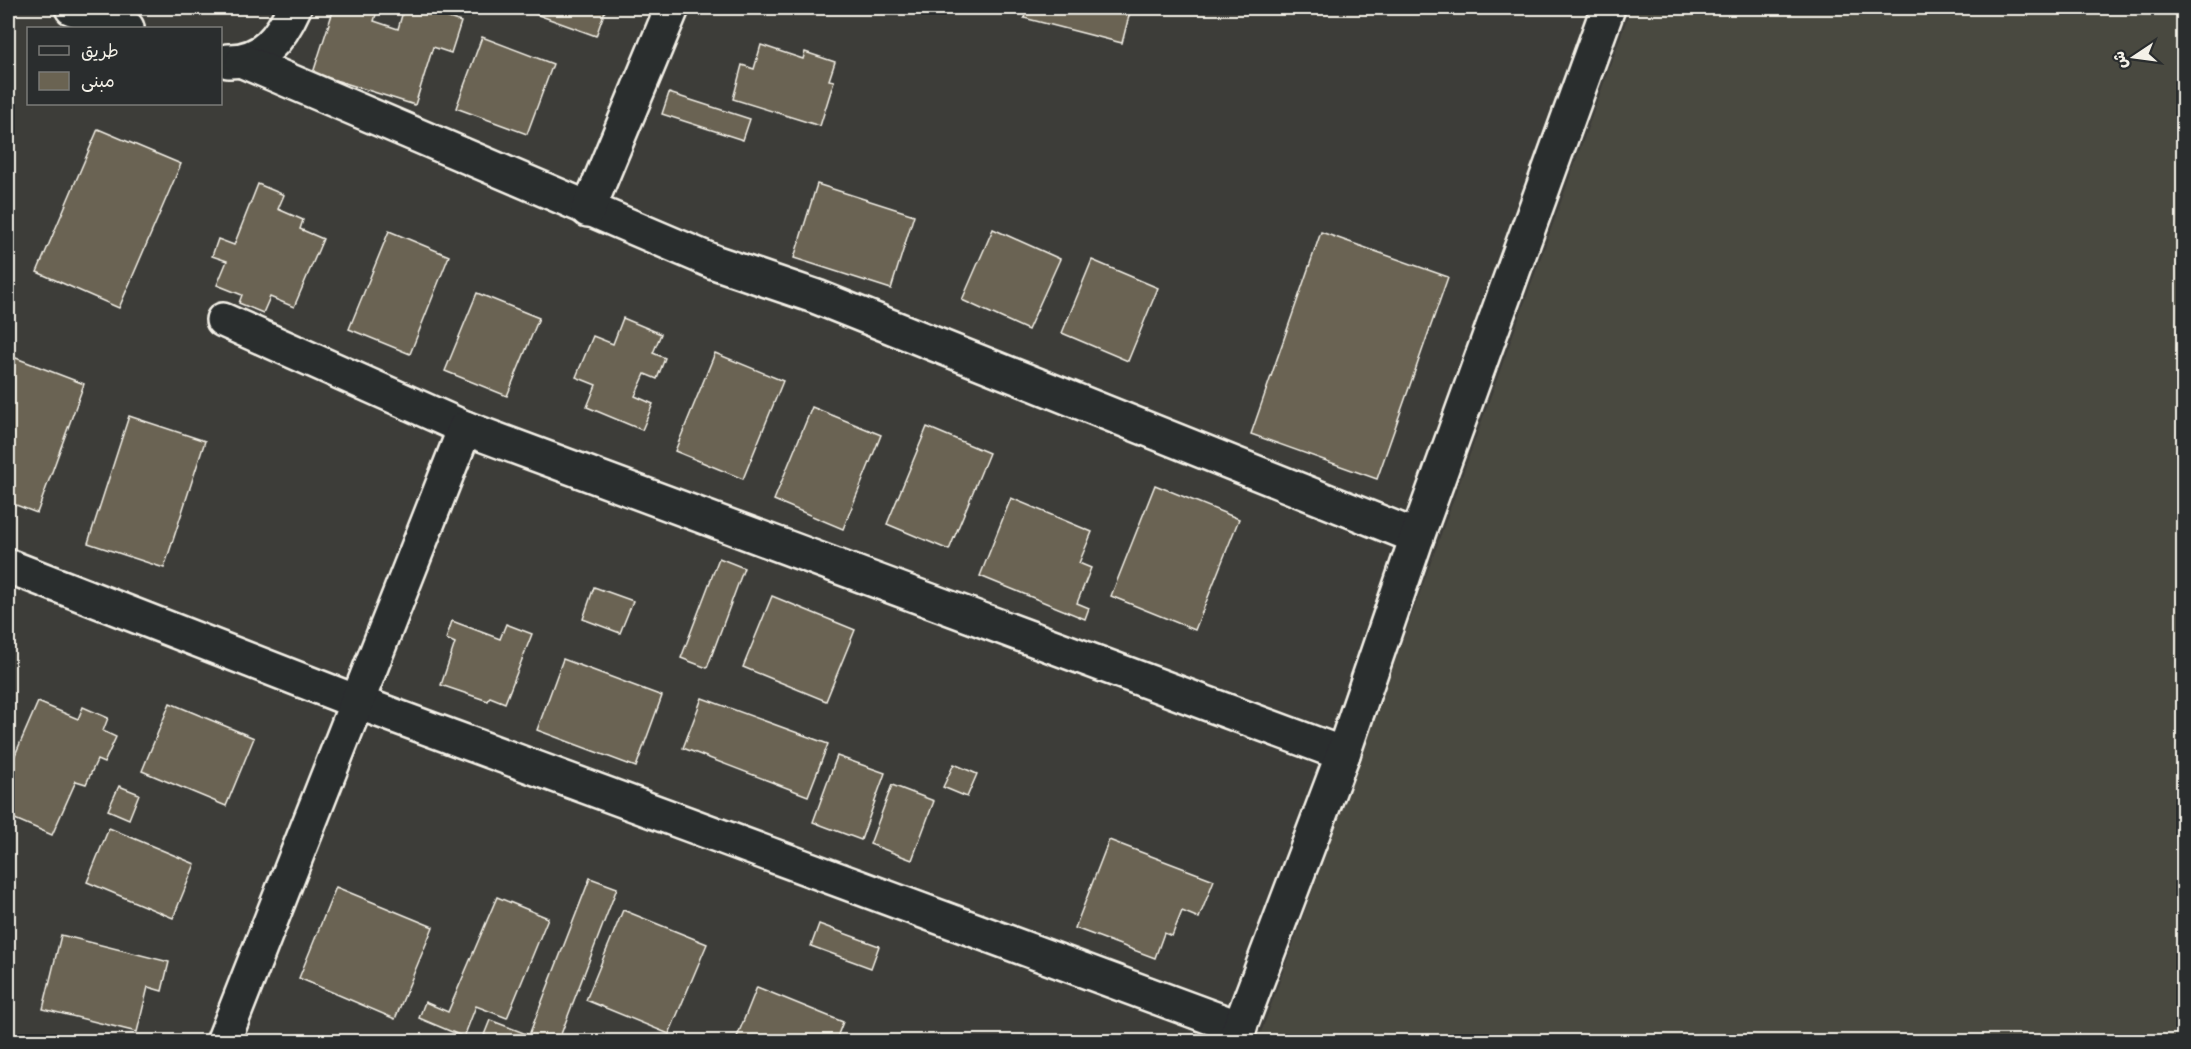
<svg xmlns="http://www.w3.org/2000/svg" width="2191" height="1049" viewBox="0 0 2191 1049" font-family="Mynerve,'Playpen Sans Arabic',sans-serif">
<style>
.built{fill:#4a4840}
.building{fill:#6a6352;stroke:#f4f1e8;stroke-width:1.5}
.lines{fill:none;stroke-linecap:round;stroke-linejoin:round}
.minor-casing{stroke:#f4f1e8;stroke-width:38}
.minor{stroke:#2a2d2e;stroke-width:33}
</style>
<rect width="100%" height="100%" fill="#3d3d39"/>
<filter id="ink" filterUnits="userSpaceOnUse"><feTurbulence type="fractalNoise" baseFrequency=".0167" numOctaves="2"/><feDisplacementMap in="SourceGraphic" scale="12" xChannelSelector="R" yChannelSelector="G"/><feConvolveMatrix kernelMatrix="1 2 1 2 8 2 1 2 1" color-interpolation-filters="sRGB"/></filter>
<g filter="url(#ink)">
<polygon class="built" points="1631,8 2183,8 2183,1041 1258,1041"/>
<g class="building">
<polygon points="334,8 378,8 374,21 398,29 404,8 418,8 461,22 451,53 433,47 415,105 313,73"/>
<polygon points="519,8 606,8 596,36"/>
<polygon points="1027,8 1131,8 1122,43 1024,18"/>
<polygon points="482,37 553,64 527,134 456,108"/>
<polygon points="761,45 803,59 805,52 835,62 829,80 834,81 820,126 733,99 742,65 754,69"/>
<polygon points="669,93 750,119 743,140 662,114"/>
<polygon points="98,129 181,164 119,308 37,272"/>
<polygon points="258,184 284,195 278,209 303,220 300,229 323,239 294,307 270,297 263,313 239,303 242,295 217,285 227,261 212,256 218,239 234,245"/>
<polygon points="817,184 914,215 891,289 794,258"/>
<polygon points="993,229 1060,259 1028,330 962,300"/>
<polygon points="389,231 449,256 410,354 349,329"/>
<polygon points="1321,232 1448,277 1377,479 1251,434"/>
<polygon points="1092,260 1158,288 1128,361 1062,333"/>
<polygon points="477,293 539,318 507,396 445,371"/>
<polygon points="623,318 661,334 653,353 665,358 657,379 645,374 635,396 653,404 642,430 587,407 596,385 576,377 593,336 613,344"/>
<polygon points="715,353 783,381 743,479 675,451"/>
<polygon points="8,355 84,384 37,513 8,502"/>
<polygon points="812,407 881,435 843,529 774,500"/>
<polygon points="129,416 205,441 164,568 88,543"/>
<polygon points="927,427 989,453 949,550 887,524"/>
<polygon points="1155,485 1239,519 1195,630 1111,596"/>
<polygon points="1011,498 1092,532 1079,563 1091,568 1077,603 1089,608 1085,619 980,576"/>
<polygon points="719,558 744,568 707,668 681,658"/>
<polygon points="594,587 633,601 620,633 583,619"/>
<polygon points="772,596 855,630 826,701 743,667"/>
<polygon points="452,621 500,639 506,624 532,634 505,703 490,697 488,701 441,685 455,643 446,639"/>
<polygon points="563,659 662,696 636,767 537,730"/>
<polygon points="702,698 828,744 808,796 683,748"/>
<polygon points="38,702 78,719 83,707 108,718 103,731 116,737 104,763 97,760 86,784 76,781 52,835 8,816 8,771"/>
<polygon points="170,703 254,738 226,806 142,771"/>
<polygon points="837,756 885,773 861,840 813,822"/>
<polygon points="954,764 977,774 967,797 943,787"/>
<polygon points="892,785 934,801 912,860 870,844"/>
<polygon points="119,786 139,794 129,819 108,810"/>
<polygon points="109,828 195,864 173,918 87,882"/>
<polygon points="1109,840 1214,880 1199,918 1182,911 1172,936 1164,933 1155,958 1075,928"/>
<polygon points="590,878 617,888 558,1042 499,1042 484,1035 490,1020 529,1035"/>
<polygon points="336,887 433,927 395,1019 299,978"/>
<polygon points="497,897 548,918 507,1018 476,1006 464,1037 419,1018 425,1002 448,1012"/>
<polygon points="623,910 707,944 669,1034 586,1000"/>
<polygon points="819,924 879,946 871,968 811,946"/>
<polygon points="61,935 169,962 162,991 148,987 137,1032 43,1009"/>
<polygon points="757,987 843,1022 835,1042 735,1042"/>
<polygon points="1038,1037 1060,1042 1036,1042"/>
</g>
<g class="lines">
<g class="minor-casing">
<g id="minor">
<polyline points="72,8 127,28"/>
<path d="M 228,61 C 263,62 281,37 294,8"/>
<polyline points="243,61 714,262 817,297 1417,537"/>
<polyline points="588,210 672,8"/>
<polyline points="223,320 465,428"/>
<polyline points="8,566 357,702 1240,1028"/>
<polyline points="223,1042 465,428 1343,754"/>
<polyline points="1234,1042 1343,754 1417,537 1608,8"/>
</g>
</g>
<use href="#minor" class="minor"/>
</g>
</g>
<rect width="2191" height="1049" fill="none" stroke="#2a2d2e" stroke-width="30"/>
<rect x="15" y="15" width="2161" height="1019" fill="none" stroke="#f4f1e8" stroke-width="2" filter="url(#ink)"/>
<rect x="27" y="27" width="195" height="78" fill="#2a2d2e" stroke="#7b7b78" stroke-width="1.5"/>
<rect x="39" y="46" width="30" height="9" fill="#2a2d2e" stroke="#7b7b78" stroke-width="1.5"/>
<text x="81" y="57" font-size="18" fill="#f4f1e8">طريق</text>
<rect x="39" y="72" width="30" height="18" fill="#6a6352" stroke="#7b7b78" stroke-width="1.5"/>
<text x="81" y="87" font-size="18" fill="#f4f1e8">مبنى</text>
<g transform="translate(2134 57) rotate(257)" stroke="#2a2d2e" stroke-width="4.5" paint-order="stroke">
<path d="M0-4.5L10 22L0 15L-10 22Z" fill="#f4f1e8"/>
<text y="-9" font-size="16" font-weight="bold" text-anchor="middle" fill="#f4f1e8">ش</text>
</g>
</svg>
